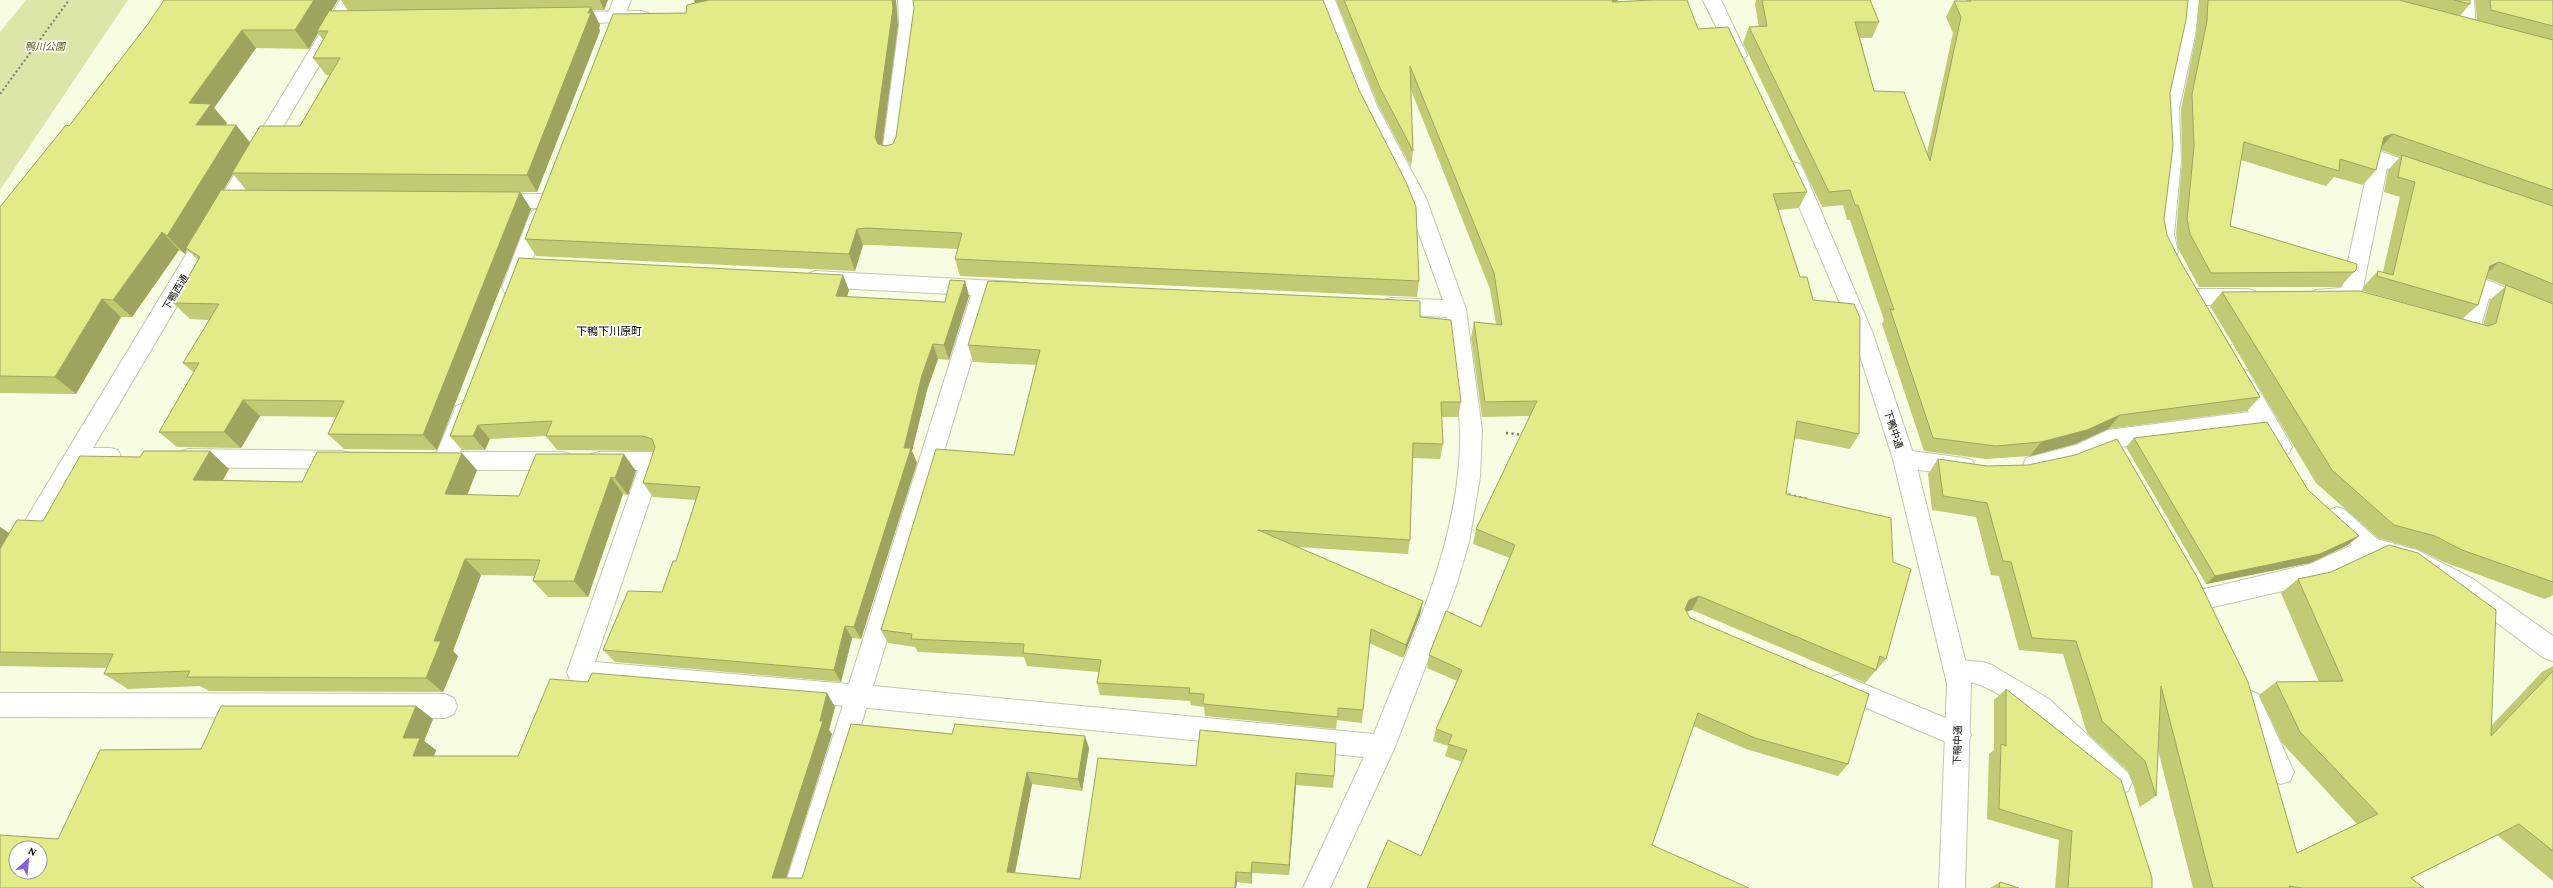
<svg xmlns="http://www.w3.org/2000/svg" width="2553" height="888" viewBox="0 0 2553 888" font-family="'Crimson Pro','Noto Sans JP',serif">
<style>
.green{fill:#dee5a9}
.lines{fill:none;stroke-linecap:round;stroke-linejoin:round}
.service-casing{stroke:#c3c7ae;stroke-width:2}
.minor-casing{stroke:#c3c7ae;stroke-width:2}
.path-far1{stroke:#7a7c6c;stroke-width:2;stroke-dasharray:2 2.5;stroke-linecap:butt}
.path{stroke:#7a7c6c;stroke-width:2.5;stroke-dasharray:2 3.5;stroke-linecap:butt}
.service{fill:#fff;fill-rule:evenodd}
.minor{fill:#fff;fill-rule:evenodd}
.wall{fill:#c2ca74;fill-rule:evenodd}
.shaded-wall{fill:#9ea45e}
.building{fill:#e2eb87;stroke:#9ea45e;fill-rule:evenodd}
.labels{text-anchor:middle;stroke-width:3.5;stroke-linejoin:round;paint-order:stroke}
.park-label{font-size:10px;font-style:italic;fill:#575b12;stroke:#fff}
.street-label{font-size:10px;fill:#0b0c05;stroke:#fff}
.neighbourhood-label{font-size:11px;fill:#0b0c05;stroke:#fff}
</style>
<rect width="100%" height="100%" fill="#f8fce2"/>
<polygon class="green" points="26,0 128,0 0,190 0,32"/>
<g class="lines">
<g class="service-casing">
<g id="service">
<polygon points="613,0 631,0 622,22 610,22 607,18"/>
<polygon points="898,0 916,0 917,25 900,154 898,159 891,161 884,159 882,154 899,25"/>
<polygon points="2181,0 2199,0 2195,36 2179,109 2181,161 2174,234 2178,252 2175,257 2168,260 2161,257 2154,234 2163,161 2161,109 2177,36"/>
<path d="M 2379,151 L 2428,168 L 2431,173 L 2428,178 L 2421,180 L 2387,168 L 2363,288 C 2353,307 2334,308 2315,302 L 2312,296 L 2315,290 L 2341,288 L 2343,285 L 2370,158 L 2372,153 Z"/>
<polygon points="496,194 545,194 552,196 555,201 552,206 545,208 496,208 489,206 486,201 489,196"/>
<polygon points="2482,278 2553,307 2553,324 2489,298 2478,337 2471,339 2444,332 2441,326 2444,320 2451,318 2463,321 2475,281"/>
<polygon points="2193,289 2248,289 2255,291 2258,297 2255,303 2248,305 2193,305 2186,303 2183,297 2186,291"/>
<polygon points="2240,368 2248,371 2289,441 2292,447 2289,453 2281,456 2273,453 2259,429 2112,448 2081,462 2034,474 2026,472 2023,465 2026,458 2076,445 2108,430 2249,412 2229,377 2232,371"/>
<polygon points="1904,450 1964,458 1972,460 1975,467 1972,474 1964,476 1904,468 1896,466 1893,459 1896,452"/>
<polygon points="2337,507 2345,510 2377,539 2417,550 2473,579 2553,636 2553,661 2544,658 2457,593 2404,566 2371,557 2313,584 2200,610 2192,606 2188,599 2192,592 2310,564 2352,545 2329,524 2326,517 2329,510"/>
<path d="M 1956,660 L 1983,662 L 1992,665 L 2049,699 L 2128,773 L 2132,782 L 2128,791 L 2119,794 L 2110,791 C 2073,755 2028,704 1980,685 C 1970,680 1958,683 1947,679 L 1944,671 L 1947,663 Z"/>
<polygon points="1840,674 1967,727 1971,735 1967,743 1958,747 1831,693 1828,685 1831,677"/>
<polygon points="858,685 867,688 870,696 810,888 784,888 846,696 849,688"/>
<polygon points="2249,690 2258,694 2294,772 2290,781 2281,784 2272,781 2237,702 2240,694"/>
<polygon points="0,693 445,694 454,698 457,706 454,714 445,718 0,717"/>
</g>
</g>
<g class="minor-casing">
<g id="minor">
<polygon points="340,0 358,0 93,448 110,448 118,450 121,457 118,464 110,466 82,466 8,590 0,593 0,562"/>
<path d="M 1317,0 L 1335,0 L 1377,106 L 1426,198 L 1466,309 L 1482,430 L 1480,477 L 1469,542 L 1456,586 L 1395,747 L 1330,888 L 1303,888 L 1364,757 L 858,707 L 579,683 L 570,680 L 567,672 L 638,470 L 599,470 L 591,468 L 588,461 L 591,454 L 599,452 L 652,452 L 660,454 L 663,461 L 595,662 L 849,684 L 971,295 L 815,287 L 808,284 L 805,279 L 808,274 L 815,271 L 1015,282 L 1022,284 L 1025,290 L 1022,296 L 1015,298 L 991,296 L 873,686 L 1374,734 C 1412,637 1462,537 1460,431 C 1459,393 1451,354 1447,317 L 1391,314 L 1384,312 L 1381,306 L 1384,300 L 1391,298 L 1443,300 L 1406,198 L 1359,106 Z"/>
<polygon points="1703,0 1721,0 1747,55 1744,59 1732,59"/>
<polygon points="2456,0 2474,0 2476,29 2473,33 2461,33 2458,29"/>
<polygon points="642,11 648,13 651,17 648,21 567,24 561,22 558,18 561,14 567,12"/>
<polygon points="1793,162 1800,164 1803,169 1873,334 1915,459 1968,671 1971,684 1965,888 1939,888 1947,684 1944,671 1893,459 1853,334 1783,169 1786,164"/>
<polygon points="539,209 546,211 549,216 522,287 519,293 512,295 505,293 502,287 529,216 532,211"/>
<polygon points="464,403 472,406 475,412 460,452 562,452 570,454 573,461 570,468 562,470 439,470 431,468 428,461 431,454 437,452 456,406"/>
<polygon points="189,449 342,451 350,453 353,460 350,467 342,469 189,467 181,465 178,458 181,451"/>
</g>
</g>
<polyline class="path-far1" points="0,94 69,0"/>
<g class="path">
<polyline points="1506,433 1524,435"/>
<polyline points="1783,493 1807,499"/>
</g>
<use href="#service" class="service"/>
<use href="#minor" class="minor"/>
</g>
<g class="wall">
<path d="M 164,0 L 338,0 L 331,11 L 348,11 L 341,0 L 608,0 L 604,10 L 592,10 L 600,25 L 599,28 L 600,31 L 537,192 L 520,192 L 531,209 L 437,450 L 344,449 L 328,434 L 336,417 L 260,416 L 241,448 L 177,447 L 159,432 L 194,373 L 183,363 L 209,320 L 190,319 L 173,303 L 198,260 L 187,249 L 185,254 L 179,250 L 132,317 L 121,317 L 76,394 L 0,393 L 0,207 L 69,126 L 148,24 ZM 318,33 L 323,40 L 313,58 L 326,75 L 329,75 L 300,126 L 250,142 L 236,125 L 225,125 L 227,123 L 214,108 L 256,48 L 309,49 ZM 233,174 L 246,190 L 223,190 Z"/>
<polygon points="694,0 897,0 896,0 898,25 882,145 1419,281 1417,297 960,276 955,259 958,249 873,245 863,245 855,271 536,256 525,239 686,13 695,3"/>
<polygon points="1336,0 1618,0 1617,2 1698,29 1807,192 1799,208 1778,210 1800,277 1813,300 1859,434 1850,449 1794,438 1786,494 1886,659 1865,683 1692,610 1686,612 1690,618 1848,764 1838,776 1746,749 1693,726 1421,856 1462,762 1445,756 1448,746 1433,741 1436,729 1457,681 1427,668 1429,655 1481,627 1510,558 1473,544 1476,529 1530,416 1482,417 1471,338 1474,322 1496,324 1490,289 1411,90 1413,151 1411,167 1378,105"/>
<polygon points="1756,0 1870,0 1879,22 1872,38 1860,38 1874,91 1927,153 1953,33 1946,17 1954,1 1966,1 1967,0 2188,0 2170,93 2164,219 2167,235 2180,261 2260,397 2247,411 2108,429 2075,444 2030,456 1986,459 1924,451 1882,324 1884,320 1850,220 1847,220 1843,205 1822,207 1743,43 1749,27 1759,27 1755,5"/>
<path d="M 2199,0 L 2470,0 L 2470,4 L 2460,16 L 2477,20 L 2475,0 L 2553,0 L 2553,595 L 2550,597 L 2549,597 L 2545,599 L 2444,562 L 2417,549 L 2378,538 L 2316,483 L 2210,306 L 2222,292 L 2434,311 L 2363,291 L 2364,286 L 2378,271 L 2383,272 L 2400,197 L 2384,192 L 2388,170 L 2400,157 L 2381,150 L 2376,170 L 2363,185 L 2334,177 L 2326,186 L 2241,160 L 2230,226 L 2354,272 L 2340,287 L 2199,287 L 2178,248 L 2176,234 L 2182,161 L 2181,109 L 2196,36 ZM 2486,278 L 2506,286 L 2490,300 L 2483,325 L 2462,319 L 2478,305 Z"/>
<polygon points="519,258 849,290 847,297 945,302 965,281 969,296 949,360 938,359 927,390 912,451 917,463 861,639 852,638 841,682 615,662 603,650 662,592 676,561 696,500 653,497 643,483 654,451 652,451 557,450 546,436 490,439 485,450 462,450 450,436"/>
<polygon points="1420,317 1461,402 1458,417 1442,417 1443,444 1440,459 1413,458 1410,540 1408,554 1297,547 1423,601 1420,615 1403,658 1369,643 1362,723 1337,720 1336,729 1205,716 1204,707 1191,705 1190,701 1100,695 1097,683 1099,672 1027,666 1024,657 918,652 915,647 888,643 881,630 1014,455 1036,365 973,362 968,345"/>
<polygon points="2134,438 2308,490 2348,545 2310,563 2206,584 2126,447"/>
<polygon points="1938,459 1987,466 2297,853 2357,824 2282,743 2259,695 2276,682 2319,682 2281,593 2298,579 2492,725 2542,672 2553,666 2553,881 2497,835 2411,878 2424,888 2193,888 2158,750 2156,796 2140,807 2129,772 2087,733 2063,654 2019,650 1999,576 1991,575 1976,517 1932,510 1928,474"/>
<polygon points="229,469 223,480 302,482 477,470 467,495 519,496 636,471 628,495 623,494 588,597 548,597 533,581 535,576 481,575 453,651 458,656 443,692 209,691 200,686 128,689 104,674 107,668 0,666 0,527 9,533"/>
<polygon points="588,682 827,693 835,707 829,730 832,734 786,878 802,878 851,724 1089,748 1082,791 1032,784 1015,873 1080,879 1196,766 1334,776 1333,788 1296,785 1289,875 1252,873 1252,884 1237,882 1236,888 0,888 58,839 201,749 416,706 433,719 424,741 436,750 434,756 518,756"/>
<polygon points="2006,689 2152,888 2055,888 2059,840 1987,819 1989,754 1994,750 1994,700"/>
<polygon points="2000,882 2019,888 1990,888"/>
</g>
<g class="shaded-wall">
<polygon points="314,0 338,0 319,31 317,31 318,33 309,49 295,30"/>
<polygon points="600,0 608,0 604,10"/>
<polygon points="694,0 729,0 697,7"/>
<polygon points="892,0 896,0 898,25 881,154 875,137"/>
<polygon points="1613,0 1618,0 1607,19 1612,2"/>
<polygon points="591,7 600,25 599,28 600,31 537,192 527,175"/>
<polygon points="242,30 256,48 214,108 227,123 212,144 196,125 189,103"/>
<polygon points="236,125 251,144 232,173 233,174 188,249 186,248 187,249 185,254 167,236"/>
<polygon points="2393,134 2379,150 2384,137"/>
<polygon points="520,192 531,209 437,450 423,435"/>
<polygon points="857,229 863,245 855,271 849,254"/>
<polygon points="162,232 179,250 132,317 113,300"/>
<polygon points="2499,262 2483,277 2490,266"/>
<polygon points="843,275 849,290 842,312 836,296"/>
<polygon points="965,281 969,296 949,360 944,345"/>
<polygon points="102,299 121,317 76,394 55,377"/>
<polygon points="933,344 938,359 927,390 912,451 917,463 861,639 854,627 904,448 922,375"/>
<polygon points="243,400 260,416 241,448 224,432"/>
<polygon points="2120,415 2108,429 2075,444 2030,456 2041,442"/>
<polygon points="478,425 490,439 485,450 473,436"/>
<polygon points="210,451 229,469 213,497 193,480"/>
<polygon points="462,453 477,470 461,511 445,494"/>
<polygon points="624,454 636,471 628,495 615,478"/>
<polygon points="611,477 623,494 588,597 574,581"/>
<polygon points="0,527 14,536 0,559"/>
<polygon points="2359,536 2348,545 2310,563 2206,584 2215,576"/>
<polygon points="465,559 481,575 453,651 458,656 443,692 426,678 434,641"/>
<polygon points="1699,596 1692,610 1682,613 1689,600"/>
<polygon points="1423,601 1420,615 1403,658 1406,645"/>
<polygon points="845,626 852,638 841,682 834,670"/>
<polygon points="827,693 835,707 829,730 832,734 783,888 772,878 820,721"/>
<polygon points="416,706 433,719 424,741 436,750 430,769 413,756 403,738"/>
<polygon points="1085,736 1089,748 1082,791 1078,779"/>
<polygon points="1027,772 1032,784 1013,883 1007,872"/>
<polygon points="1296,773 1296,785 1289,875 1289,865"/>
<polygon points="1252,862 1252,884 1251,873"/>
<polygon points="1236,872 1237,882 1236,888 1235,888"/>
</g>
<g class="building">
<polygon points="164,0 314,0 295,30 242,30 189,103 211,104 196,125 236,125 167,236 162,232 113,300 102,299 55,377 0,376 0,207 66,125 69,126 148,24"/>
<polygon points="709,0 892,0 893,8 875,137 878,144 885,146 893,144 896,137 914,8 913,0 1323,0 1359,90 1406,182 1416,207 1419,281 955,259 962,233 867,228 857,229 849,254 525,239 613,14 686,13 687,5"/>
<polygon points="1344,0 1613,0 1612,2 1653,0 1687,0 1698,29 1728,27 1807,192 1773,194 1800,277 1807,277 1813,300 1854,304 1860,318 1859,434 1797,421 1786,494 1891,518 1893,562 1911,569 1886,659 1880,656 1876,670 1699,596 1689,600 1685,609 1690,618 1869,694 1848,764 1755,738 1698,713 1652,845 1749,888 1367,888 1388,840 1421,856 1467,750 1448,744 1452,735 1436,729 1462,670 1429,655 1446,611 1481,627 1515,545 1476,529 1537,401 1485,402 1474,322 1502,325 1494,273 1410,66 1413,151 1380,88"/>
<polygon points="1762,0 1870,0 1879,22 1855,22 1874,91 1904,92 1930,161 1961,17 1954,1 1971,1 1970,0 2188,0 2186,20 2170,93 2173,146 2164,219 2167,235 2180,261 2260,397 2120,415 2087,430 2041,442 1996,446 1933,438 1890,309 1894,310 1858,205 1855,205 1850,190 1829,192 1749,27 1767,26"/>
<polygon points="2208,0 2399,0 2553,40 2553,190 2393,134 2384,137 2376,170 2340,159 2339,171 2244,142 2230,226 2357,264 2356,270 2354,272 2211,273 2190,234 2187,219 2194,146 2192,94 2207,21"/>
<polygon points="2454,0 2470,0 2470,4"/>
<polygon points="2490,0 2553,0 2553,26 2491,10"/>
<polygon points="591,7 588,13 591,13 527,175 232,173 260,126 300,126 340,58 313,58 328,31 317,31 329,11"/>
<polygon points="2402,155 2553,206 2553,284 2499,262 2490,266 2478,305 2377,276 2378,271 2393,275 2415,182 2398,177"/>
<polygon points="221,190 520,192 423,435 328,434 344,401 243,400 224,432 159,432 199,363 183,363 219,304 173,303 200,257 186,248"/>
<polygon points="519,258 843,275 836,296 945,302 950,280 965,281 944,345 933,344 922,375 904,448 911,448 854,627 845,626 834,670 603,650 628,591 662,592 673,561 676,561 700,487 643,483 655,447 652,439 643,436 546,436 552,421 478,425 473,436 450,436"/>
<polygon points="988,281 1420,301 1420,317 1451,320 1461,402 1441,402 1443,444 1413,443 1410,540 1258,530 1423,601 1406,645 1371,629 1363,710 1338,708 1338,717 1203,704 1204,694 1189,693 1190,688 1097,683 1101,660 1023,653 1024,644 911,639 912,634 881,630 936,449 1014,455 1040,350 968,345"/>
<polygon points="2506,285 2553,304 2553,582 2462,550 2435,536 2394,525 2332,470 2222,292 2360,291 2488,326 2496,323"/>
<polygon points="2267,422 2308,490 2359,536 2320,554 2215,576 2134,438"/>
<polygon points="2117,439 2197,577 2248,682 2297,853 2378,814 2300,732 2276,682 2343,681 2298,579 2331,572 2389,545 2418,553 2496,610 2491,736 2553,671 2553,851 2519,824 2411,878 2424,888 2302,888 2289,886 2290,888 2213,888 2161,686 2156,796 2145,761 2102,721 2076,641 2032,638 2011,562 2003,561 1987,503 1943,496 1938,459 1987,466 2028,465 2075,455"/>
<polygon points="144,451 210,451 193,480 302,482 317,452 462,453 445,494 519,496 536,454 624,454 615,478 611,477 574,581 533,581 540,560 465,559 434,641 441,641 426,678 187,677 190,671 104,674 113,654 0,652 0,549 17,520 43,521 80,456 140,457"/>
<path d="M 592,673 L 827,693 L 820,721 L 823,721 L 772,878 L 802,878 L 851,724 L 952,734 L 955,724 L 1085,736 L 1078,779 L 1027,772 L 1007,872 L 1080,879 L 1098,758 L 1196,766 L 1200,730 L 1336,743 L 1334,776 L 1296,773 L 1289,865 L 1252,862 L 1251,873 L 1236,872 L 1235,888 L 0,888 L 0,835 L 58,839 L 100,750 L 201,749 L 221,706 L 416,706 L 403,738 L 420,738 L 413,756 L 518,756 L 550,679 L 588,682 ZM 16,848 L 40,848 L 40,872 L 16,872 Z"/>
<polygon points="2006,689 2121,780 2152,878 2152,888 2068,888 2072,831 1999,809 2001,744 2006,746"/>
<polygon points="2000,882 2019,888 1999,888"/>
</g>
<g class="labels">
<g class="park-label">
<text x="45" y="50">鴨川公園</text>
</g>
<g class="street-label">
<text transform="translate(175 292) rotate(-59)" y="4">下鴨西通</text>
<text transform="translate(1894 429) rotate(72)" y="4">下鴨中通</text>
<text transform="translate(1957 745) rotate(-88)" y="4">下鴨中通</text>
</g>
<g class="neighbourhood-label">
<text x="609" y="335">下鴨下川原町</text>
</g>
</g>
<g transform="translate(28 860) rotate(27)"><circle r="19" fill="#ffffff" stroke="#9d9e9b"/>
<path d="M0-3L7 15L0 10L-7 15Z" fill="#8461db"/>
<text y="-6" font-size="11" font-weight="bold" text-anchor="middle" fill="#0b0c05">N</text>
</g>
</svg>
